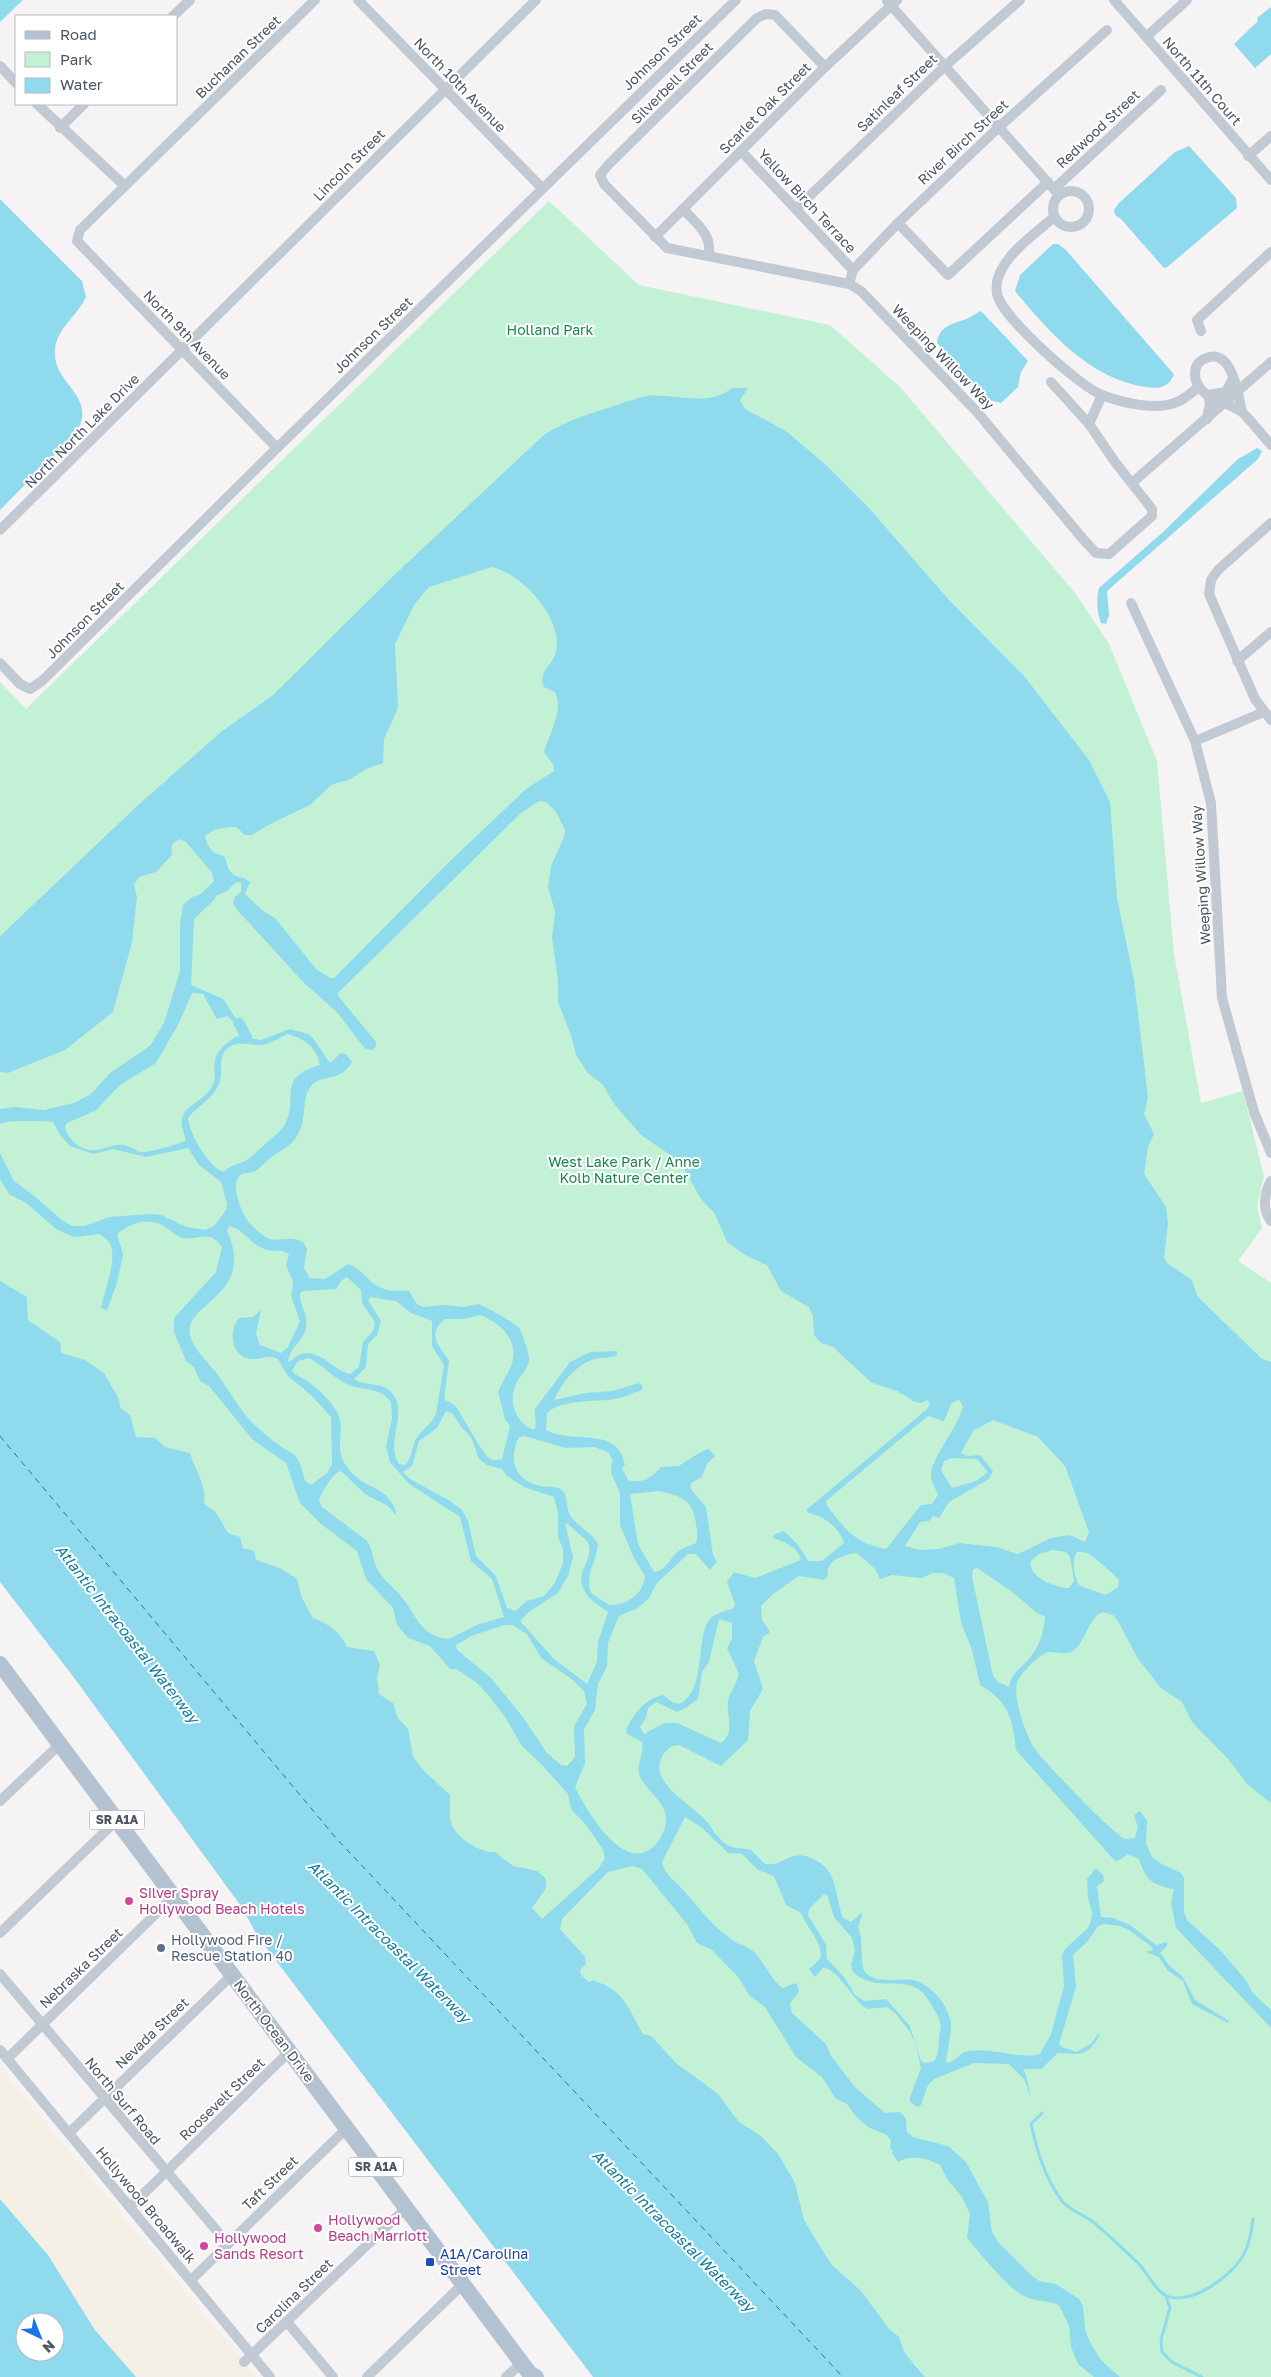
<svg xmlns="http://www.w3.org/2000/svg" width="1271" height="2377" viewBox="0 0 1271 2377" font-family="'Golos Text',sans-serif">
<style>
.green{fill:#c3f1d5}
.sand{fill:#f5f0e5}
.water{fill:#90daee;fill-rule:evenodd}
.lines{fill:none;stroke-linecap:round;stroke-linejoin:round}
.stream{stroke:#90daee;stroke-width:3}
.canal{stroke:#90daee;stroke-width:11}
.ferry{stroke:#0c7c9b;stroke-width:1;stroke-dasharray:6 5;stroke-linecap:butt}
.street{stroke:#c1cad2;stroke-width:10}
.primary{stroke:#b3c2d1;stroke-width:16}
.hotel-dot{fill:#d1479c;stroke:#fff;stroke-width:2}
.service-dot{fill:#5c6f8a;stroke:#fff;stroke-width:2}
.transit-dot{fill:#1a4fb4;stroke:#fff;stroke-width:2}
.labels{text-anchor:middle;stroke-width:4;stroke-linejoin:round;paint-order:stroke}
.shield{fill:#fff;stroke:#808990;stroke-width:1}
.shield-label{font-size:12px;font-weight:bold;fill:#4a5661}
.street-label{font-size:14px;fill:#4a5661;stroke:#fff}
.park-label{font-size:14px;fill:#17864f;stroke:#fff}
.hotel-label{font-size:14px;fill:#b23c85;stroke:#fff;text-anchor:start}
.service-label{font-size:14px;fill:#4e5e75;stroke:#fff;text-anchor:start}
.transit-label{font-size:14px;fill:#164399;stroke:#fff;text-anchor:start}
.water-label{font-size:15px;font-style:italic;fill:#0c7c9b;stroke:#fff}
</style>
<rect width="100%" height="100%" fill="#f5f3f3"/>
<polygon class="green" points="549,201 639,285 830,325 900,387 1075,593 1109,644 1157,761 1174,954 1201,1103 1243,1091 1264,1177 1257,1205 1262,1228 1238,1261 1271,1283 1271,2377 925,2377 916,2365 523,1977 0,1317 0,965 644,396 556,427 391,578 273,695 222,731 138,805 0,936 0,682 26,709"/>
<polygon class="sand" points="0,2067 256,2377 136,2377 95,2330 48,2255 0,2199"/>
<g class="water">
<polygon points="0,0 23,0 0,22"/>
<polygon points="1271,7 1271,54 1255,68 1234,44 1258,21 1257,18"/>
<polygon points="1189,146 1236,198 1237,208 1166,268 1163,267 1121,219 1115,215 1114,210 1119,203 1175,152"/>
<path d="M 0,199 L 82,281 L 86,297 C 78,315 56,329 55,350 C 52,385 99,395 76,433 L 0,510 Z"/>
<path d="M 1053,244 L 1058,244 L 1065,249 L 1172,372 L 1174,375 C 1168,388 1159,389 1145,387 C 1090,379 1049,332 1015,291 L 1020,275 Z"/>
<path d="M 981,311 L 1028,361 L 1021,372 L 1018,387 L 1001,403 L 986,399 L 937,343 C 939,325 954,324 966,319 C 972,317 976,313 981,311 Z"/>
<path d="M 732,388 L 748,388 L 740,400 L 745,409 L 786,431 L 826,465 L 868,507 L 949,600 L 1024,676 L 1089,760 L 1110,802 L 1117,898 L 1134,980 L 1148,1097 L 1144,1114 L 1154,1134 L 1148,1147 L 1144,1174 L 1166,1207 L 1168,1224 L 1164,1257 L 1167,1263 L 1192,1280 L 1197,1296 L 1262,1359 L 1271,1362 L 1271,1803 L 1248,1785 L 1228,1759 L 1192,1722 L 1182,1702 L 1161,1688 L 1138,1659 L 1118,1621 L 1113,1615 L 1102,1612 C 1087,1620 1087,1640 1074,1650 C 1065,1657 1057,1651 1048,1652 C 1041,1653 1022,1672 1018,1680 C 1011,1695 1026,1734 1034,1748 C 1043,1761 1113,1834 1125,1839 L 1135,1838 L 1138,1827 L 1134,1815 L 1140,1811 L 1147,1821 L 1146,1844 L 1152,1857 L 1160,1863 L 1181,1873 L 1184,1878 L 1184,1912 L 1187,1920 L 1220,1950 L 1246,1980 L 1252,1992 L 1271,2010 L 1271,2028 L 1176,1928 L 1171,1903 L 1174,1889 C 1152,1885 1146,1880 1139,1859 L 1127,1854 L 1120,1860 L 1115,1861 L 1016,1750 C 1013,1718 1008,1701 980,1685 L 972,1650 L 961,1622 L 954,1578 L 943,1573 L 933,1573 L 921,1578 L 892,1575 L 880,1579 L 875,1569 L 857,1553 C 846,1554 825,1560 828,1575 L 824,1580 L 799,1576 L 773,1594 L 761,1606 L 762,1620 L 770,1632 L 763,1637 L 754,1661 L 763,1689 L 750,1711 L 748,1740 L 721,1766 L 679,1745 C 672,1745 667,1749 663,1755 C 648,1780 685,1801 700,1815 C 710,1823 715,1836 726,1844 C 733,1850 742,1847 751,1850 L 765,1864 C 778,1866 783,1859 794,1856 C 801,1854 807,1856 813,1859 C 839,1870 834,1895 843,1918 L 851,1922 L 861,1913 L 862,1915 L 858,1927 C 865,1942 858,1966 867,1974 C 879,1984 898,1978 912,1980 C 931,1983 948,2005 951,2023 C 952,2028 947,2055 946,2061 L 948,2063 C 956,2061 959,2053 968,2051 C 993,2047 1020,2060 1040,2054 L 1051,2034 L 1064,1986 L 1062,1956 L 1065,1949 L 1088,1928 L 1091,1921 L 1092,1912 L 1088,1898 L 1087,1879 L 1096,1868 L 1103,1875 L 1104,1881 L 1097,1886 L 1101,1917 L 1113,1918 L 1130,1925 L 1156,1945 L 1167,1942 L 1167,1946 L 1160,1953 L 1169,1965 L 1183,1977 L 1195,2000 L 1229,2021 L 1228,2023 L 1192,2004 L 1183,1981 L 1167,1970 L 1159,1957 L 1146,1952 L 1153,1950 L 1152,1947 L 1129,1930 L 1120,1926 L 1104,1924 L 1098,1926 L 1088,1941 L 1073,1955 L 1076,1987 L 1059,2044 L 1062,2047 L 1076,2052 L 1091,2044 L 1098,2034 L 1100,2035 C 1086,2058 1080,2054 1058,2053 L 1041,2069 L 1023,2069 L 1026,2075 L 1031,2098 L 1024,2079 L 1009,2064 L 974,2063 L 934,2079 L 928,2085 L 921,2105 L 917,2107 L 910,2102 L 910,2097 L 921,2068 L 916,2045 L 910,2032 L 895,2013 L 887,2007 L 867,2009 C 853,2000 836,1966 823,1968 L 815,1977 L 809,1969 L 820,1959 C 825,1945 806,1927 801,1913 L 786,1905 L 774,1876 L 758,1870 L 742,1854 L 728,1853 L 701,1827 L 685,1817 L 662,1862 C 665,1876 677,1882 685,1892 C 699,1908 711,1924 728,1937 C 736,1944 746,1945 754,1952 C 764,1961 773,1983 783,1988 L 795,1983 L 798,1986 L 799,1992 L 790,2003 L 792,2013 L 826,2044 L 831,2056 L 855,2087 L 885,2113 L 900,2112 L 906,2119 L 907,2132 L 913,2137 L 948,2146 L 966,2162 L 988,2202 L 992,2232 L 998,2242 L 1032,2276 L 1039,2281 L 1056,2284 L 1079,2299 L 1083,2306 L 1085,2330 L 1091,2344 L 1100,2359 L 1120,2377 L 1094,2377 L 1078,2364 L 1071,2347 L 1069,2326 L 1059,2305 C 1047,2300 1034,2302 1022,2295 C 1007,2287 979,2252 967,2238 L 970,2214 L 962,2197 L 947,2179 L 940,2165 C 926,2158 913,2154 898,2162 L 892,2153 L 893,2150 L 890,2149 L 891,2141 L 887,2135 L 868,2127 L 856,2117 L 847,2104 L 835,2098 L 822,2077 L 796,2057 L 765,2007 L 749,1995 L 739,1978 L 712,1950 L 697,1943 L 687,1924 L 642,1869 L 633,1866 L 608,1872 L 562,1919 L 560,1929 L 585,1957 L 586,1964 L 580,1970 L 582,1976 L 589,1982 C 594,1979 595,1981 600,1983 C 625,1992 630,2012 643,2034 L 651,2036 L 677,2064 L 717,2093 L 739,2122 L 761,2136 L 778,2154 L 795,2183 L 804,2220 L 824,2253 L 832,2265 L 861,2291 L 890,2330 L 899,2337 L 904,2352 L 925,2377 L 593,2377 L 258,1937 L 241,1906 L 72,1675 L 0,1582 L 0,1281 L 27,1297 L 28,1320 L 60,1342 L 61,1353 L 85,1360 L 104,1373 L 119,1399 L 120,1407 L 130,1415 L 136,1437 L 155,1438 L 165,1447 L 190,1453 C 195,1470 207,1486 204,1504 L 215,1511 L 228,1533 L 240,1537 L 243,1548 L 254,1551 L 256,1560 L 280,1568 L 297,1579 L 302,1598 L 313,1618 C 328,1624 340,1631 347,1647 L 374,1651 L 380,1665 L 377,1678 L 379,1694 L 393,1703 L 398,1718 L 408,1729 L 413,1756 L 422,1769 L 450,1795 C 450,1804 449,1815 451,1823 C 456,1838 480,1853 495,1852 L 513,1866 L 537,1871 L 546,1879 L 546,1888 L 532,1908 L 542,1919 L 599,1868 L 605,1858 L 603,1850 L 587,1826 L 571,1809 L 568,1794 L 542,1765 L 522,1746 L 505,1717 L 489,1696 L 477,1683 L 456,1669 L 450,1669 L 430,1646 L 408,1638 L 397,1625 L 393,1608 L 366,1579 L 357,1551 L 321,1524 L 300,1503 L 286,1463 L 252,1439 L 209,1386 L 200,1381 L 194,1367 L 186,1361 L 174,1332 L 174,1318 L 216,1272 L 222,1247 C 208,1227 196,1243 180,1237 C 173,1234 167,1227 160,1224 C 143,1218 130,1224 117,1234 L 123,1254 L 117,1283 L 107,1310 L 101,1308 C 104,1292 119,1256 109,1242 C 107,1239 102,1236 100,1234 L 74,1237 L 56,1229 L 26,1203 L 9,1194 L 0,1179 L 0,1153 L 14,1181 L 33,1195 L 63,1221 L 72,1226 L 85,1226 L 109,1217 L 150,1214 L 161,1215 L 187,1227 L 205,1230 L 214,1226 L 226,1210 L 227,1204 L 221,1182 L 199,1165 L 188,1148 L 146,1157 L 113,1149 L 93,1154 L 70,1146 L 60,1135 L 53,1122 C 44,1121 5,1120 0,1124 L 0,1109 L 15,1107 L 44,1110 L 74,1103 L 91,1094 L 110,1073 L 150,1046 L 164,1023 L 180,971 L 180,924 L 183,905 L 191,898 L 202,893 L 214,881 L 212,873 L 186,842 L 181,839 C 171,842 171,846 172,855 L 156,872 L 139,877 L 134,885 L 137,897 L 132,942 L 113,1012 L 65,1050 L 8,1073 L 0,1072 L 0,936 L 138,805 L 222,731 L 273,695 L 391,578 L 545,434 C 567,420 592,413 617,405 C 626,402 637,398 646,396 C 675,393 708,408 732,388 ZM 492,567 C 522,574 564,619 556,652 C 553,665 537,672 544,687 L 555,692 C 564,710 549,735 544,752 L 554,766 L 554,771 L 526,789 L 449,862 L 334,978 L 330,978 L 316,969 L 275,918 L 263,911 L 245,894 L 250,882 C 245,876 238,879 233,874 C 226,869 228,862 224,856 C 213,855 207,846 205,836 L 214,830 L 229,827 L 236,827 L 245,835 L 252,835 L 270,824 L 310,805 L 331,785 L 351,779 L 366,769 L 383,763 L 384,739 L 398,708 L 395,644 L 414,605 L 429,587 ZM 539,801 L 546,802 L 556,812 L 565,830 L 564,837 L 551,866 L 548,887 L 555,912 L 552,937 L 558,981 L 558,1002 L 571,1035 L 576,1055 L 588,1073 L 603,1085 L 614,1104 L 641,1135 L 666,1152 L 683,1167 L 701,1199 L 715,1214 L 727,1242 L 745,1255 L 767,1265 L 781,1291 L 809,1307 L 813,1316 L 814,1335 L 821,1343 L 833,1347 L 872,1383 L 897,1391 L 915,1402 L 921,1403 L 927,1400 L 930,1404 L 926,1410 L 806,1510 C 809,1514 811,1513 816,1515 C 829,1520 840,1530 844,1543 L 822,1561 L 808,1561 C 801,1548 795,1540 783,1531 L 774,1535 L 773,1538 C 785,1542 798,1547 801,1560 L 755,1578 L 734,1572 L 727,1582 L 735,1604 L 734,1608 C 727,1611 718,1612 712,1617 C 693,1634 709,1690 679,1704 L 672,1702 L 663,1695 C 644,1699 634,1714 626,1730 L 627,1734 L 642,1742 C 645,1754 634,1766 641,1779 C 649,1793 667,1803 666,1821 C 665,1833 658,1844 649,1850 C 621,1869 585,1808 575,1787 L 585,1763 L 584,1729 L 595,1710 L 598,1684 L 607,1666 L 608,1643 L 619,1616 L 638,1608 L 649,1598 L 657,1583 L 688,1554 L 696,1554 L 710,1570 L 717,1562 L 713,1555 L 706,1507 L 690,1488 L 691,1483 L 702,1477 L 707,1464 L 715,1456 L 709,1449 C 703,1450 684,1462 679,1466 L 661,1467 C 652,1478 642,1484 628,1480 L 622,1468 L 625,1465 C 618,1425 573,1445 546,1430 L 547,1413 C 561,1399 596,1402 615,1399 C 625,1397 633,1393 642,1390 L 643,1386 L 639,1383 L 612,1391 L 586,1393 L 554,1400 C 563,1382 573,1367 594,1359 C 602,1357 609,1359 617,1355 L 617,1351 L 590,1352 L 570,1362 L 535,1409 C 534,1415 537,1423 535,1429 L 532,1429 C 515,1422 508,1400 516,1384 C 520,1375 528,1370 529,1360 C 530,1355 522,1332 519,1328 C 512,1321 489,1309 479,1304 L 464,1307 L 444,1305 L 423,1307 L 417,1304 L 409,1291 C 401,1290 392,1292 384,1289 C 369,1285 365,1270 348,1264 L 325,1279 L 310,1278 L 304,1268 L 307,1249 L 303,1242 C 289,1235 281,1242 270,1239 C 260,1235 247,1222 243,1213 C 239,1204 230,1181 242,1174 C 247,1172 252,1174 257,1170 C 261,1167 264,1163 268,1160 C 277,1152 287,1149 295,1139 C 309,1121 300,1099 311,1086 C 323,1073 340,1083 352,1062 L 346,1054 L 341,1053 L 331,1062 L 329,1062 L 313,1038 L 308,1034 L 290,1029 L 261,1040 L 237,1036 C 198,1061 225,1071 209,1091 C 201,1101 185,1106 182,1119 C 180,1128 186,1134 185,1141 C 180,1144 147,1153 141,1152 C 135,1150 129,1146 123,1145 C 113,1144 106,1149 96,1150 C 82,1152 68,1140 65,1127 L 67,1123 L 95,1111 L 120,1085 L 156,1063 L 179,1023 L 192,993 L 203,994 L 217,1019 L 227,1016 L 236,1024 L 239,1023 L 223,999 L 191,985 L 194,919 L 214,900 L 217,895 L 226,892 L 235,883 L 241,882 L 241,892 L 235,897 L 233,904 L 239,912 L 305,984 L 337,1012 L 365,1049 L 372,1050 L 376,1047 L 376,1042 L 339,997 L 338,993 L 521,813 ZM 287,1034 C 304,1038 317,1048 320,1065 C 273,1079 301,1100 284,1126 C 282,1130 251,1157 247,1160 C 236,1166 235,1162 223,1172 C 208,1166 189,1133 188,1118 C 197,1106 213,1099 219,1084 C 225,1070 215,1055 231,1046 C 240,1041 250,1045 258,1045 C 269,1045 278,1039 287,1034 ZM 229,1226 C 242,1228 250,1243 262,1248 C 271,1253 281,1248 289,1254 L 286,1265 L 293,1282 L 291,1296 L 300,1321 L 288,1347 L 281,1353 L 260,1345 L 256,1334 L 261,1310 L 253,1317 L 239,1318 C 228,1331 231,1357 251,1359 C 261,1360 268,1354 278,1359 L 287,1375 L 312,1396 L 331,1417 L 332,1464 L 327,1473 L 311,1485 L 305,1481 C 303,1473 301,1463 296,1457 C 292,1452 285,1449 280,1446 C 269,1438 258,1429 248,1418 C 235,1403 226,1384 213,1369 C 205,1359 193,1348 190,1335 C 182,1304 257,1296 227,1231 ZM 347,1277 L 361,1290 L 362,1303 L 375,1322 L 373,1331 L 363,1342 L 359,1367 L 350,1374 C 334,1371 324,1353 306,1353 C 298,1353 294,1360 288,1362 C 289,1348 304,1340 306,1328 C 309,1315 299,1306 300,1293 L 303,1291 L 336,1289 L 342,1280 ZM 371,1297 L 396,1301 L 411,1313 L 432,1321 L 432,1346 L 444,1365 L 436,1414 C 431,1425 422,1429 416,1439 C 411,1448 413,1457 405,1465 L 399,1464 C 384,1443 410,1411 391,1392 C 381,1381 365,1387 354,1379 L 366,1367 L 368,1344 L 377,1335 L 381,1321 L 368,1300 ZM 481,1315 C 498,1322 517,1338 513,1359 C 511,1371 502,1381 498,1392 L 505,1419 L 510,1426 L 502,1459 C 498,1460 494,1461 490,1459 C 484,1456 462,1416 457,1408 C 454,1403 448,1402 444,1399 L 449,1361 C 439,1345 426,1335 445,1319 L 464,1319 ZM 309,1358 C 323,1365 334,1379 349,1385 C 364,1391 379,1386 391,1402 L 392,1418 L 386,1446 L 390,1462 L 408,1483 L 460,1517 L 471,1561 L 492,1579 L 504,1617 L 479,1624 L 449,1639 C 419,1637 416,1613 400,1595 C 393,1587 384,1580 379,1572 C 372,1562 374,1550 366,1540 L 322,1507 L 319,1501 C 321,1492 333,1473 341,1471 L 365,1494 L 388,1506 L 397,1516 C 390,1486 369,1491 352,1473 C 329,1449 348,1433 337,1412 C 331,1400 315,1386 304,1379 C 299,1376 295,1375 292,1371 L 298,1361 ZM 959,1399 L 963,1407 C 958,1427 930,1460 931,1476 C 931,1482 936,1489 938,1495 L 932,1504 L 921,1505 L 886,1549 C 855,1543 846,1530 827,1506 L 826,1501 L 928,1416 L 944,1421 L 951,1404 ZM 446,1411 L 453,1414 L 462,1428 L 471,1437 L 479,1459 L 487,1465 L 502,1469 L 507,1476 L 524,1487 L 554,1497 L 558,1513 L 558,1537 L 563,1549 L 563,1563 L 555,1583 L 544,1596 L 527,1601 L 515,1611 L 507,1608 L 496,1576 L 476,1556 L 468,1521 L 462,1510 L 450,1501 L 410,1479 L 403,1472 L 412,1466 L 419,1441 L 437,1428 ZM 993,1420 L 1038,1437 L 1065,1466 L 1089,1532 L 1085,1542 L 1070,1535 L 1051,1538 L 1018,1554 L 996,1547 L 959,1543 L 939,1549 L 920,1550 L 905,1546 L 920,1522 L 929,1521 L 933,1516 L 939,1518 L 949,1502 L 989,1479 L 993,1471 L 980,1455 L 968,1456 L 961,1453 L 973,1431 ZM 524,1436 L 566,1448 L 595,1447 L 609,1453 L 612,1459 L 611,1473 L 620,1493 L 620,1525 L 634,1558 L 645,1576 C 643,1595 627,1605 609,1605 L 591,1593 C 584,1576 597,1561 598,1544 C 591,1531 575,1526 569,1513 C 566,1506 568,1497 563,1491 C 559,1486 547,1487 541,1486 C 514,1481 508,1459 519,1437 ZM 952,1458 L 977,1459 L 988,1472 L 976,1481 L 952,1488 L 941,1470 L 944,1461 ZM 659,1491 C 681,1496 693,1499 696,1524 C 697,1530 698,1537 696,1543 C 690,1546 683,1547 678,1552 C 669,1559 666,1571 654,1572 L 638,1544 L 630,1494 ZM 565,1523 C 571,1525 575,1531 580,1535 C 604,1551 574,1568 583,1588 C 588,1600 599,1605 608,1612 L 598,1642 L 597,1662 L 587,1684 L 554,1659 L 520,1621 L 529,1612 L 558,1593 L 568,1576 L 573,1557 ZM 1053,1550 L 1066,1552 L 1070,1557 L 1074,1581 L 1069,1588 C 1056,1588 1027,1577 1031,1561 L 1039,1554 ZM 1077,1552 C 1081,1552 1085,1552 1089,1554 C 1092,1555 1117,1577 1119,1580 L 1118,1587 L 1106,1595 L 1080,1586 C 1074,1578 1071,1560 1077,1552 ZM 977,1568 L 1011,1591 L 1037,1613 L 1045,1616 C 1044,1634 1039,1648 1026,1662 C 1018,1670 1011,1675 1009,1687 L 997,1681 L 993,1676 L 972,1577 L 973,1569 ZM 719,1619 L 732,1623 L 732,1639 L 727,1648 L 739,1674 C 737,1683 730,1692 728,1701 C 726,1717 736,1732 721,1743 L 677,1723 L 664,1723 L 644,1734 L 640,1727 L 646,1718 L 648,1708 L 656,1702 L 677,1712 L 687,1707 L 698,1699 L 702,1672 L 709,1662 ZM 504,1625 L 512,1625 L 527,1634 L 541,1658 L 573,1680 L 584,1691 L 587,1704 L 574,1726 L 575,1757 L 567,1766 L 561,1765 L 547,1753 L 522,1716 L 491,1678 L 457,1650 L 456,1645 L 471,1636 ZM 824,1894 L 827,1895 L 834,1917 L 852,1938 L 855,1950 L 851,1965 L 853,1972 C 882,1998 912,1966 932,2006 C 936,2013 940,2019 941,2027 C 937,2038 941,2053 934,2061 L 925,2063 L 921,2061 L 910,2026 L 886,1999 L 864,2001 L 855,1995 L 844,1977 L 827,1959 L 826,1945 L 808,1915 L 809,1909 Z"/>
<path d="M 1257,448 L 1262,451 L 1258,459 L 1107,591 L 1109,615 L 1106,624 L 1101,623 C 1097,613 1096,599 1099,588 L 1162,533 L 1238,459 Z"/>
<path d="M 0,2199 L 48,2255 L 95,2330 L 136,2377 L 0,2377 ZM 25,2322 L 55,2322 L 55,2352 L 25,2352 Z"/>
</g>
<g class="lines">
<g class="stream">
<path d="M 1042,2113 L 1031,2124 C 1037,2151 1045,2178 1062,2201 C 1069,2210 1084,2215 1093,2222 C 1109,2235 1123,2249 1138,2263 C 1147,2272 1154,2289 1165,2295 C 1190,2308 1235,2274 1245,2252 C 1250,2241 1252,2230 1253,2219"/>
<polyline points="1166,2296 1170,2308 1161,2340 1162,2352 1172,2362 1202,2377"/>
</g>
<polyline class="canal" points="239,1023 247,1038"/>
<polyline class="ferry" points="0,1436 336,1838 843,2377"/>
<g class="street">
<polyline points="358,0 542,188"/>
<polyline points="1114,0 1271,180"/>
<polyline points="887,1 1059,195"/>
<polyline points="173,16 190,0"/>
<polyline points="1146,37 1187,0"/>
<polyline points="0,66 16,83"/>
<polyline points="825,67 775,15 766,14 757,18 608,165 600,175 604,184 667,248 849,284 861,291 977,412 1083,539 1096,553 1109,554 1152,516 1152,509 1115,462 1089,424 1051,382"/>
<polyline points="37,104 125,186"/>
<polyline points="60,128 84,104"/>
<polyline points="741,151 853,270"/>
<polyline points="1248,156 1271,136"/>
<polyline points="1054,189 1161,90"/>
<circle cx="1071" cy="209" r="18"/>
<path d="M 683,209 C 697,224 712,234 709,256"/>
<polyline points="796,209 945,66 1020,0"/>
<path d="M 1054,217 C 1035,234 1006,253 998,278 C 996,283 996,292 998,297 C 1006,320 1079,386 1102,395 C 1122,403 1157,411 1177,402 C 1185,399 1192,392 1199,387"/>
<polyline points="898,223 948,275 1048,182"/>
<polyline points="655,237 825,67 897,0"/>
<polyline points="849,284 853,270 898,223 999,127 1107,30"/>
<polyline points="1201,331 1197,320 1271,252"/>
<path d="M 1242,412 C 1238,394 1232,345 1204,359 C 1197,362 1195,368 1195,374 C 1195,399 1229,401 1243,413 C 1253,423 1262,435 1271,445"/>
<polyline points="1207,419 1210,403 1208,395 1226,392 1233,378"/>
<polyline points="1089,424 1102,395"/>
<polyline points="277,448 77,241 80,230 315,0"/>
<polyline points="1133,482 1271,362"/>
<polyline points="1271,523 1218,570 1211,580 1209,594 1255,699 1271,720"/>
<polyline points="0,530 536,0"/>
<polyline points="1131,603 1195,741 1211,803 1222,998 1254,1112 1271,1153"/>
<polyline points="1237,661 1271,632"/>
<polyline points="0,663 20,684 30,689 42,681 277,448 736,0"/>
<polyline points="1195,741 1264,712"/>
<path d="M 1271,1181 C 1264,1193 1262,1210 1271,1221"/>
<polyline points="0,1801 60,1744"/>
<polyline points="0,1933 117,1820"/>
<polyline points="0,1974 228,2244"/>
<polyline points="0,2050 270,2377"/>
<polyline points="7,2059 174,1896"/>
<polyline points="69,2133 232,1975"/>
<polyline points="130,2207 290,2051"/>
<polyline points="191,2280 347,2128"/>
<polyline points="287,2322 333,2377"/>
<polyline points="244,2362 406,2208"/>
<polyline points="367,2377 463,2284"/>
<polyline points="506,2377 522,2363"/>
</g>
<polyline class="primary" points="0,1664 530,2374 536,2377"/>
</g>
<g class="hotel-dot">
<circle cx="129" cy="1901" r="5"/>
<circle cx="318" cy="2228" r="5"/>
<circle cx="204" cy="2246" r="5"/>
</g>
<circle class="service-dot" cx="161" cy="1948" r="5"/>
<rect class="transit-dot" x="425" y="2257" width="10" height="10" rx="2.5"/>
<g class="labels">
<g class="shield">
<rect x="89.5" y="1810.5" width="55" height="19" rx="4"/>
<rect x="348.5" y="2157.5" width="55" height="19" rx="4"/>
</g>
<g class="shield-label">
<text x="117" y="1824">SR A1A</text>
<text x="376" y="2171">SR A1A</text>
</g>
<g class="street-label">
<text transform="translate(662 52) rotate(-44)" y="5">Johnson Street</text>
<text transform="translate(238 57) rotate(-44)" y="5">Buchanan Street</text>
<text transform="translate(1202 81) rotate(49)" y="5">North 11th Court</text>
<text transform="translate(672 83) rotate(-45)" y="5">Silverbell Street</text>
<text transform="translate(460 85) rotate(46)" y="5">North 10th Avenue</text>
<text transform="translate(897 93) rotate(-44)" y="5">Satinleaf Street</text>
<text transform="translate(765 108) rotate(-45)" y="5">Scarlet Oak Street</text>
<text transform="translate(1098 129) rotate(-43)" y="5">Redwood Street</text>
<text transform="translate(963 142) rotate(-43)" y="5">River Birch Street</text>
<text transform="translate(349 165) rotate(-45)" y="5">Lincoln Street</text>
<text transform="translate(807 201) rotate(47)" y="5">Yellow Birch Terrace</text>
<text transform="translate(187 335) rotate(46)" y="5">North 9th Avenue</text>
<text transform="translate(373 335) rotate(-44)" y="5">Johnson Street</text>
<text transform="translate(943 357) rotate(46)" y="5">Weeping Willow Way</text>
<text transform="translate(82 431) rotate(-45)" y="5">North North Lake Drive</text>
<text transform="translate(85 620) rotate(-45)" y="5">Johnson Street</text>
<text transform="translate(1201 875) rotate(-94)" y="5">Weeping Willow Way</text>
<text transform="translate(81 1968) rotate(-44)" y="5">Nebraska Street</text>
<text transform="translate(274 2031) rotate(53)" y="5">North Ocean Drive</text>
<text transform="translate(152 2033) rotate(-44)" y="5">Nevada Street</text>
<text transform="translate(222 2099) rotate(-44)" y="5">Roosevelt Street</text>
<text transform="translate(123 2101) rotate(50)" y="5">North Surf Road</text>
<text transform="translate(270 2183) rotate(-44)" y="5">Taft Street</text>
<text transform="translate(146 2205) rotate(50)" y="5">Hollywood Broadwalk</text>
<text transform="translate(294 2296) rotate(-44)" y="5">Carolina Street</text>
</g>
<g class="park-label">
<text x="550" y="335">Holland Park</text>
<text x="624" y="1167">West Lake Park / Anne<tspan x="624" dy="16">Kolb Nature Center</tspan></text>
</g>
<g class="hotel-label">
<text x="139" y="1898">Silver Spray<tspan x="139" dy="16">Hollywood Beach Hotels</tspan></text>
<text x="328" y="2225">Hollywood<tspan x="328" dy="16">Beach Marriott</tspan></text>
<text x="214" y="2243">Hollywood<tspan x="214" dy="16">Sands Resort</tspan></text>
</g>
<g class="service-label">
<text x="171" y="1945">Hollywood Fire /<tspan x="171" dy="16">Rescue Station 40</tspan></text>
</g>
<g class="transit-label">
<text x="440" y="2259">A1A/Carolina<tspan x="440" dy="16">Street</tspan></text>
</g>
<g class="water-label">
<text transform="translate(127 1634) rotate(52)" y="5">Atlantic Intracoastal Waterway</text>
<text transform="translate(389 1942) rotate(45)" y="5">Atlantic Intracoastal Waterway</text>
<text transform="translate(673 2231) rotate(45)" y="5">Atlantic Intracoastal Waterway</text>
</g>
</g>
<rect x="15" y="15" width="162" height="90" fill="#ffffff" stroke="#b7bbc0"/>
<rect x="25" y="31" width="25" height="8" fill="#b3c2d1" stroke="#b7bbc0"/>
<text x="60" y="40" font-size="15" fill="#4a5661">Road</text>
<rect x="25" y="52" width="25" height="15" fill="#c3f1d5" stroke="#b7bbc0"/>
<text x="60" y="65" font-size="15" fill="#4a5661">Park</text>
<rect x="25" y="78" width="25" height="15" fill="#90daee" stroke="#b7bbc0"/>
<text x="60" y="90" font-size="15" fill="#4a5661">Water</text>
<g transform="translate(40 2337) rotate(137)"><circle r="24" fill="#ffffff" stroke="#b7bbc0"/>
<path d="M0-4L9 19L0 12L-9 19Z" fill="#1a73e8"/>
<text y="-8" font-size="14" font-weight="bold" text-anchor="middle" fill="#4a5661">N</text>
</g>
</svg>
